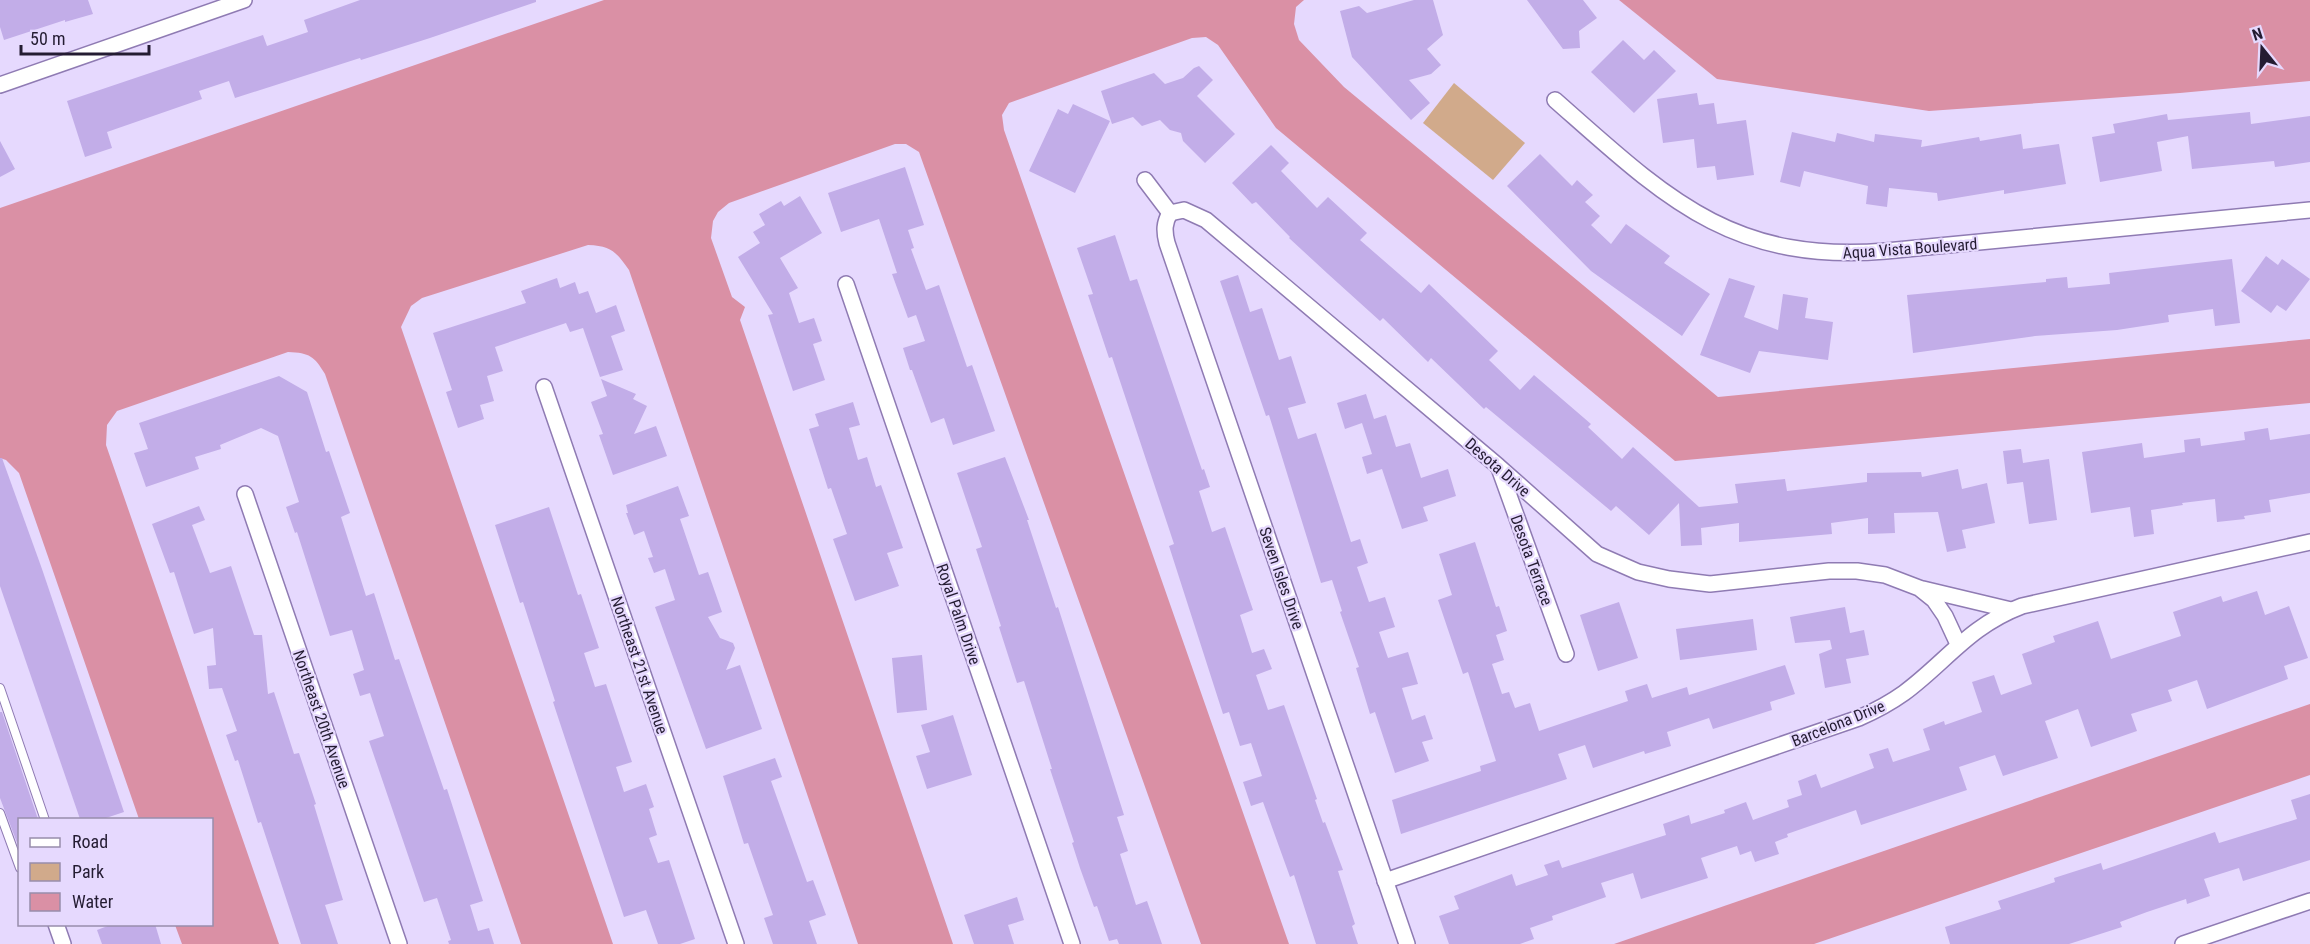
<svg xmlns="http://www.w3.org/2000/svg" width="2310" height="944" viewBox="0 0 2310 944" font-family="'Roboto Condensed',sans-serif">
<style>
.green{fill:#d1aa8b}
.water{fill:#da90a5}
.building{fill:#c2ade8}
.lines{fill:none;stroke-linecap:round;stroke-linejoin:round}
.lane-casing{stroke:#8f7bb3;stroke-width:10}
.street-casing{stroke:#8f7bb3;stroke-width:18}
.lane{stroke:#fff;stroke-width:8}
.street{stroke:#fff;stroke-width:15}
.labels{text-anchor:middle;stroke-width:4.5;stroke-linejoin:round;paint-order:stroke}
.street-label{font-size:16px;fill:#241c32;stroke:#e6d9fe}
</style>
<rect width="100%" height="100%" fill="#e6d9fe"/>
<polygon class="green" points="1454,83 1525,143 1493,180 1423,123"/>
<g class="water">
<path d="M 604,0 L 1304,0 L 1296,7 L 1294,24 L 1299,40 L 1344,87 L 1718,397 L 2310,339 L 2310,403 L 1675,461 L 1276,128 L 1218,45 L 1206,37 L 1192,38 L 1009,103 L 1002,115 L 1004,130 L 1289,944 L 1201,944 L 919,152 L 906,144 L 895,144 L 729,203 L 718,212 L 713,221 L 711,238 L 732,297 L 745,307 L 740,320 L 953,944 L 858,944 L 629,270 C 616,252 612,246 588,245 L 422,298 L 411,306 L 401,327 L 613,944 L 521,944 L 325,374 C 314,356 310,353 288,352 L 117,411 L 107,425 L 106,445 L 279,944 L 182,944 L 175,925 L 212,924 L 212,820 L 139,819 L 19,473 L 6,460 L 0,458 L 0,208 Z"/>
<polygon points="1619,0 2310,0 2310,81 2180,93 1929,111 1717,79"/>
<polygon points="2310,704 2310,775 1814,944 1614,944"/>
</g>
<g class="building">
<polygon points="0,0 88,0 93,14 65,22 65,20 4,40 0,27"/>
<polygon points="360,0 536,0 536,2 430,38 361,60 360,58 235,98 229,81 199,91 202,99 107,132 112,148 85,157 67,101 263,35 267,46 308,32 304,20"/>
<polygon points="1414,0 1433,0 1443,35 1427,49 1441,65 1431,74 1409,80 1430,103 1411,120 1352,57 1340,11 1359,6 1367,13"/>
<polygon points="1527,0 1583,0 1597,18 1579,31 1580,48 1563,49"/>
<polygon points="1623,40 1644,60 1654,50 1676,71 1634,113 1591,72"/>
<polygon points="1199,66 1213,80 1197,96 1235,134 1205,163 1183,141 1181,133 1170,130 1160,120 1142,126 1133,117 1112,124 1101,91 1154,73 1165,84 1183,78 1194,68"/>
<polygon points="1697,93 1699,105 1714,103 1717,124 1746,120 1754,175 1717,180 1715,166 1697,168 1694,139 1663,143 1657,99"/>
<polygon points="1073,104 1110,121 1075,193 1029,171 1058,109 1068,114"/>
<polygon points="2250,112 2251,124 2310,116 2310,162 2275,167 2274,161 2192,169 2188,136 2157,142 2162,171 2100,182 2092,137 2115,133 2113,124 2167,114 2168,120"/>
<polygon points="1792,132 1835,142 1837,133 1874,142 1875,134 1922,140 1921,147 1979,137 1980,141 2021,134 2023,149 2059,144 2066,184 2004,194 2004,190 1938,201 1937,193 1889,188 1887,207 1866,204 1868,186 1804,171 1800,187 1780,182"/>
<polygon points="0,141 15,169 0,177"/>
<polygon points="1271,145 1289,163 1281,171 1317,208 1328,197 1367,233 1360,240 1421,293 1429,284 1498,351 1489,360 1520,390 1534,375 1591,424 1588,427 1622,459 1633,447 1699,507 1738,503 1735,484 1785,479 1787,491 1867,482 1867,473 1921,472 1922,477 1958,469 1962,489 1987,483 1995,523 1962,530 1966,548 1947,552 1938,512 1894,513 1895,533 1868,534 1868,518 1831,523 1832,534 1739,542 1739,523 1701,528 1702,545 1681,546 1679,503 1649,535 1616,506 1611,511 1486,407 1484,409 1431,358 1428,362 1383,318 1380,321 1328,274 1289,238 1290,237 1256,202 1252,204 1232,183"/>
<polygon points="1540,154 1572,186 1577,180 1593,195 1585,202 1600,216 1591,225 1611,244 1626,224 1670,256 1664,263 1710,294 1682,336 1591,271 1507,186"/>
<polygon points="905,167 924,225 908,230 914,248 911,249 926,290 939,285 967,367 972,365 995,431 953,445 944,418 931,423 912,370 910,370 903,348 925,341 916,315 908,318 892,274 897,273 879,219 841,232 828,193"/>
<polygon points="800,196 822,233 780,258 798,288 789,293 799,323 814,318 822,341 813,344 825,380 793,391 768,315 773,314 738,257 760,243 753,232 765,225 759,214 781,201 784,206"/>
<polygon points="1115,235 1130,281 1137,279 1202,470 1204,469 1210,487 1199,491 1212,532 1225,527 1253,610 1240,615 1252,653 1264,649 1272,669 1256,675 1268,710 1284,705 1317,799 1315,800 1323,823 1325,822 1343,870 1338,871 1355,924 1352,926 1358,944 1316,944 1294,875 1290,877 1263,802 1251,806 1243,782 1262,776 1251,743 1240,746 1229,712 1223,714 1169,546 1174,544 1112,357 1109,358 1088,295 1093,294 1077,248"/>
<polygon points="2266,256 2278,265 2282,259 2310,279 2286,311 2277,305 2271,313 2241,291"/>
<polygon points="2232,259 2240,323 2215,326 2213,309 2168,315 2169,322 2117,330 2035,336 1913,353 1907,295 2046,282 2046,279 2067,277 2068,288 2110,284 2109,273"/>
<polygon points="1238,275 1250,312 1262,308 1279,360 1291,356 1306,403 1288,408 1298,439 1316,433 1351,542 1360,539 1368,563 1357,567 1369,602 1385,597 1395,627 1379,632 1388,658 1408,652 1418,684 1402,688 1412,720 1425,715 1433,739 1422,742 1429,761 1395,773 1375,712 1370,714 1356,668 1359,667 1340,612 1342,611 1332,580 1321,583 1269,415 1266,416 1220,281"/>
<polygon points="557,278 560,288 575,282 579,294 588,291 596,313 616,305 625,331 611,336 623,370 600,377 583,328 570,332 566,323 495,347 503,371 487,376 494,401 480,405 484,419 458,428 446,392 452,390 433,333 526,303 521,291"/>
<polygon points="1729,278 1755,286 1744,317 1778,330 1783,294 1808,298 1805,318 1833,322 1828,360 1759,351 1750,373 1700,355"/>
<polygon points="279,376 307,392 326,452 329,451 350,513 341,517 366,596 374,593 395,660 399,659 444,790 447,789 483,901 470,905 478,931 489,928 494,944 449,944 448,941 451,940 437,898 424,902 369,741 384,736 370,693 360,696 353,674 364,670 352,630 330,636 297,532 295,533 286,507 299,502 278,436 261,428 220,445 221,449 195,457 199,469 146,487 134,453 148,449 139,423"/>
<polygon points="601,379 636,394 633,399 647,406 634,434 656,426 667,456 613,475 599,435 603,434 591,402 607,396"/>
<polygon points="1366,394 1374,419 1386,415 1396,447 1410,443 1421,478 1448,469 1456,496 1423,507 1428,521 1402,529 1382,469 1367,474 1362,457 1372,454 1362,423 1345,429 1337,403"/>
<polygon points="853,402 860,425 849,428 858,460 867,457 876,487 881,485 903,548 887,553 899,586 855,601 833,539 847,534 831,488 828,489 809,429 819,426 815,414"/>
<polygon points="2268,428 2270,440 2310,434 2310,493 2269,500 2271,512 2244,516 2245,519 2217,522 2215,499 2182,503 2183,505 2151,510 2154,534 2134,537 2130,507 2091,513 2082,452 2142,443 2144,458 2185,452 2184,440 2200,438 2201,446 2245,440 2244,432"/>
<polygon points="2021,449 2023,463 2049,459 2057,520 2029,524 2023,482 2007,484 2003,451"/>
<polygon points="1005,457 1029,520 1027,520 1056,608 1058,607 1124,815 1117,817 1128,851 1120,854 1136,905 1147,901 1162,944 1119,944 1117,939 1109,941 1097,906 1094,907 1080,868 1072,843 1074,842 1050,769 1052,769 1024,681 1017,683 999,627 1001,626 976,549 982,547 957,473"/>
<polygon points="0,458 2,458 42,569 124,812 103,819 80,819 0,586"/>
<polygon points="678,486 689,516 680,519 699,575 708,572 722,612 708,617 720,638 733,643 735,648 726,670 740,665 762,729 706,749 655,607 675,600 665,569 654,573 648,558 653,557 644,531 634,535 626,513 628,513 626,505"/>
<polygon points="199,506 205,520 192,525 210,573 231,566 254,635 262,635 268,694 274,692 294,754 299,753 316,804 314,805 343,900 325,905 338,944 301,944 261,822 258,823 238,760 235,761 226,735 237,731 222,688 209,689 207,666 216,665 213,628 194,634 174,572 170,573 152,524"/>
<polygon points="549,507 578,595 581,594 599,648 584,653 595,687 606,684 632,762 616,767 624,792 646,784 654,807 649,809 657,835 649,838 658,863 669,860 695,939 680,944 658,944 646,910 624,917 553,702 555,701 523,602 520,603 495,525"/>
<polygon points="1475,542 1496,607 1499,606 1507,631 1496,635 1504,660 1492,664 1502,694 1509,692 1515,708 1530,703 1539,731 1628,701 1625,691 1647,684 1652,698 1687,687 1689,695 1785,665 1795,694 1770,702 1772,710 1713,729 1709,718 1667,732 1671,746 1645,754 1644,751 1593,768 1585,745 1558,754 1567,779 1401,834 1392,800 1481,771 1480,766 1496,761 1468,672 1463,674 1438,600 1452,595 1439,554"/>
<polygon points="2257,591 2265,615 2289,606 2308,658 2284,666 2288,679 2207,709 2197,680 2168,690 2172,701 2131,714 2137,731 2091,747 2078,709 2045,721 2058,758 2003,776 1995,755 1959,767 1967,790 1861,825 1856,810 1787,834 1788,837 1775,842 1779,854 1755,862 1751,851 1740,855 1737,846 1701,858 1708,878 1641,899 1633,873 1601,883 1606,897 1552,916 1553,920 1530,928 1534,939 1520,944 1449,944 1439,916 1459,909 1454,896 1512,874 1516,886 1548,875 1544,865 1559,860 1562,868 1666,835 1663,824 1689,815 1691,824 1725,813 1724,810 1746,802 1753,820 1789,807 1787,800 1802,795 1798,781 1816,774 1821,788 1874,768 1869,754 1888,748 1893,762 1930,750 1923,729 1944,721 1945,725 1982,712 1972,682 1994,675 2001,695 2032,684 2022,654 2055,642 2053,636 2098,621 2111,659 2181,636 2173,612 2221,596 2223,602"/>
<polygon points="1619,602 1638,658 1598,671 1580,615"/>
<polygon points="1845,607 1850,633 1864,630 1869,655 1846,659 1851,683 1825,688 1819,654 1832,649 1830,640 1795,643 1790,617"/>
<polygon points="1753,619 1757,650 1680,660 1676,629"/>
<polygon points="922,655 927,710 897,713 892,658"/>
<polygon points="0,712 2,712 38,819 20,819 19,848 0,798"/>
<polygon points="953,715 972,775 927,789 916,756 930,752 921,725"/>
<polygon points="775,758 782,777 771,781 807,882 813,880 826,915 809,921 817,944 773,944 764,918 773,915 748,843 744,844 723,776"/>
<polygon points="2310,794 2310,860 2243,881 2239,868 2204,879 2210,896 2187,904 2186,899 2147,912 2120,922 2122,927 2069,944 1950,944 1945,927 2001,909 1998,901 2055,882 2054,878 2101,863 2103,870 2215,832 2219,843 2297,819 2291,800"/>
<polygon points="1017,897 1024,920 1008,925 1014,944 974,944 964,915"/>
<polygon points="113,924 155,924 161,944 102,944 97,930"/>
</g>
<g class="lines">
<g class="lane-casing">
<g id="lane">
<polyline points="0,688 45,820"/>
<polyline points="0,813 20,868"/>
</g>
</g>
<g class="street-casing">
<g id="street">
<polyline points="0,85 244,0"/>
<path d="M 1555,100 C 1664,196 1730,264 1886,251 L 2310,210"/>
<polyline points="1145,180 1170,213"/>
<polyline points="1170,213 1184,210 1206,220 1498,466 1597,554 1638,572 1669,579 1710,584 1829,571 1857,571 1885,575 1919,588 1934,600 1945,616 1958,644"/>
<path d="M 1170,213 C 1164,223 1164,231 1167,243 L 1407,944"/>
<polyline points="846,284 1072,944"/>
<polyline points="544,387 736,944"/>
<polyline points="1499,468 1566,654"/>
<polyline points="245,494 399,944"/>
<polyline points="1923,589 2011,610"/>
<path d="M 1385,881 L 1859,718 C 1875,711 1890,703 1904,693 C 1946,662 1969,626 2022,606 L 2310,542"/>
<polyline points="56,924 63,944"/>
<polyline points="2183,944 2310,901"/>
</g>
</g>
<use href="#lane" class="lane"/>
<use href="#street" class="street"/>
</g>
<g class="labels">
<g class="street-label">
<text transform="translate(1910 248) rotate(-4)" y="6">Aqua Vista Boulevard</text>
<text transform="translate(1498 467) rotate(41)" y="6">Desota Drive</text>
<text transform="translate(1532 560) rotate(70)" y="6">Desota Terrace</text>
<text transform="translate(1282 578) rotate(71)" y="6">Seven Isles Drive</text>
<text transform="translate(959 614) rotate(71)" y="6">Royal Palm Drive</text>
<text transform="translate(640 665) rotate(71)" y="6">Northeast 21st Avenue</text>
<text transform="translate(322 719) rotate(71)" y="6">Northeast 20th Avenue</text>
<text transform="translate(1838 723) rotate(-22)" y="6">Barcelona Drive</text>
</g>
</g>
<rect x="18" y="818" width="195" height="108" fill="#e6d9fe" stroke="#988dac" stroke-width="1.5"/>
<rect x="30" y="838" width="30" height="9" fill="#ffffff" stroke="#988dac" stroke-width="1.5"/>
<text x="72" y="848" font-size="18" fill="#241c32">Road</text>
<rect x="30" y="863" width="30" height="18" fill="#d1aa8b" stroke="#988dac" stroke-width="1.5"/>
<text x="72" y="878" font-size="18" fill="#241c32">Park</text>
<rect x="30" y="893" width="30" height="18" fill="#da90a5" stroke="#988dac" stroke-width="1.5"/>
<text x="72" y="908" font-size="18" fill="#241c32">Water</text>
<g transform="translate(2262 48) rotate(342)" stroke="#e6d9fe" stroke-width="4.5" paint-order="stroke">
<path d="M0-4.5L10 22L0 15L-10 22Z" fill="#241c32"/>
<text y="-9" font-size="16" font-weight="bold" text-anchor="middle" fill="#241c32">N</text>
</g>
<path d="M21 45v9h128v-9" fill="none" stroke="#241c32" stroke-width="3"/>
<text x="30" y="45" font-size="18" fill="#241c32" stroke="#e6d9fe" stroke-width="4.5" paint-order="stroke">50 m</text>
</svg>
